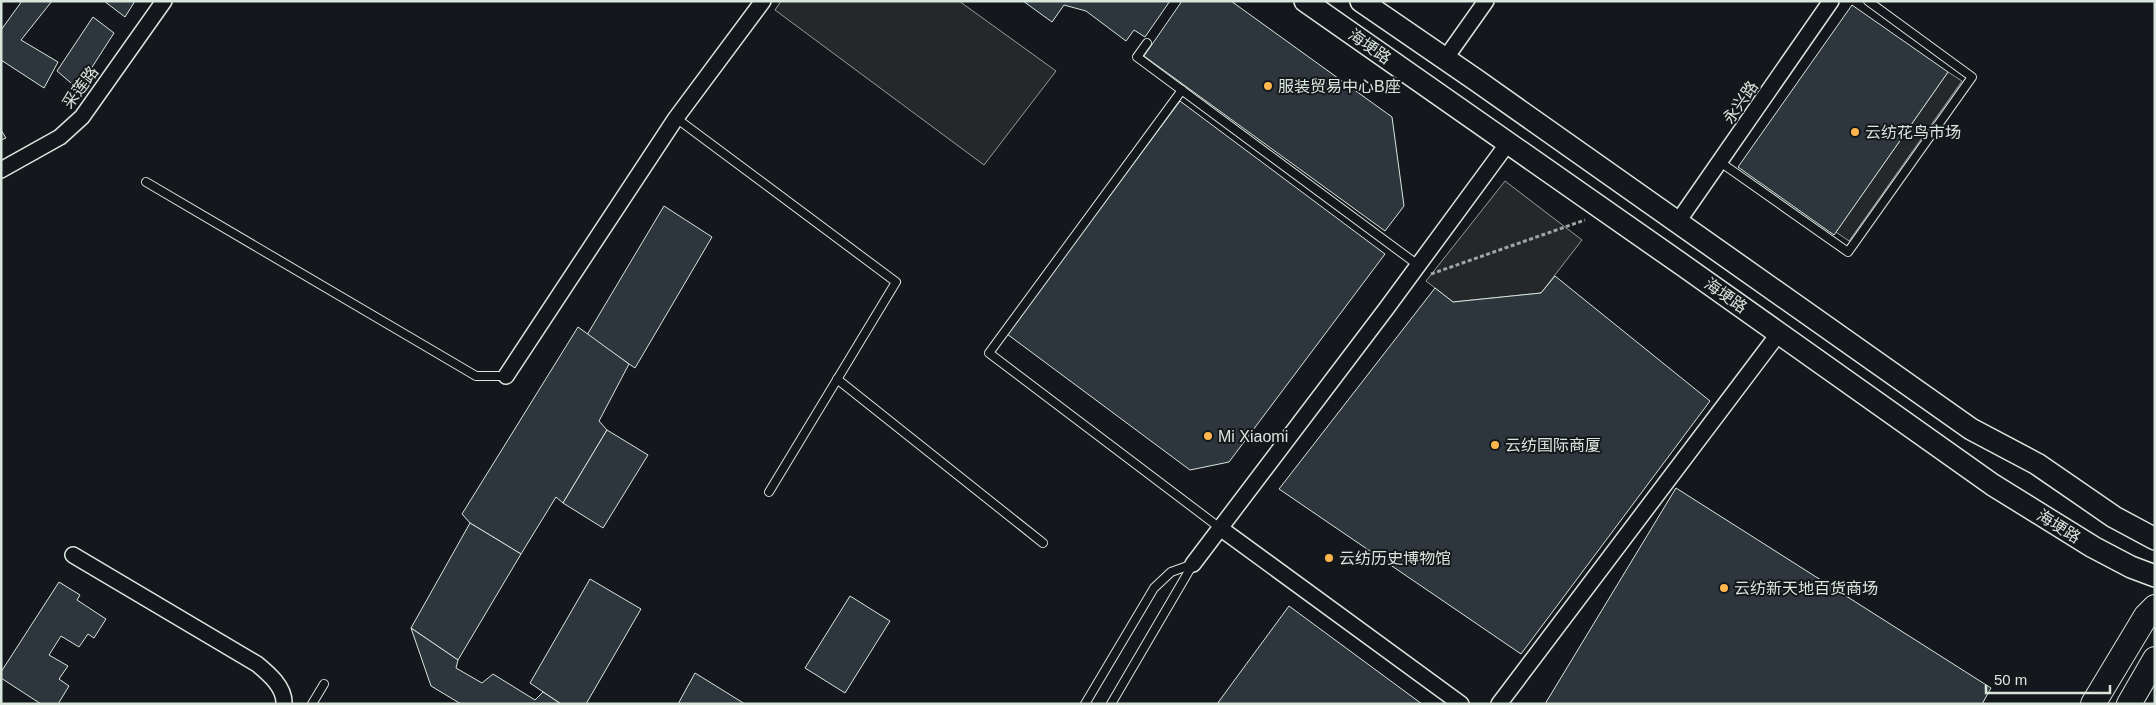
<svg xmlns="http://www.w3.org/2000/svg" width="2156" height="705" viewBox="0 0 2156 705" font-family="Helvetica,'Noto Sans SC',sans-serif">
<style>
.parking{fill:#24282b;stroke:#939e99}
.building{fill:#2c363c;stroke:#d8e6dc}
.lines{fill:none;stroke-linecap:round;stroke-linejoin:round}
.lane-casing{stroke:#d8e6dc;stroke-width:10}
.street-casing{stroke:#d8e6dc;stroke-width:18}
.secondary-casing{stroke:#d8e6dc;stroke-width:24}
.primary-casing{stroke:#d8e6dc;stroke-width:26}
.path{stroke:#9da8a2;stroke-width:3;stroke-dasharray:4 2.5;stroke-linecap:butt}
.lane{stroke:#14181c;stroke-width:8}
.street{stroke:#14181c;stroke-width:15}
.secondary{stroke:#14181c;stroke-width:21}
.primary{stroke:#14181c;stroke-width:24}
.poi-dot{fill:#ffb74d;stroke:#14181c;stroke-width:2}
.labels{text-anchor:middle;stroke-width:4;stroke-linejoin:round;paint-order:stroke}
.street-label{font-size:16px;fill:#d8e6dc;stroke:#14181c}
.poi-label{font-size:16px;fill:#d8e6dc;stroke:#14181c;text-anchor:start}
</style>
<rect width="100%" height="100%" fill="#14181c"/>
<g class="parking">
<polygon points="781,1 959,1 1056,71 984,165 775,10"/>
<polygon points="1948,72 1962,81 1849,241 1836,232"/>
<polygon points="1505,181 1582,240 1541,293 1453,302 1426,281"/>
</g>
<g class="building">
<polygon points="22,1 52,1 21,40 58,62 44,88 1,60 1,30"/>
<polygon points="104,1 135,1 125,17"/>
<polygon points="1023,1 1170,1 1145,37 1134,30 1126,41 1086,11 1064,5 1052,22"/>
<polygon points="1182,1 1231,1 1392,117 1404,206 1385,231 1144,56"/>
<polygon points="1852,5 1948,72 1834,235 1738,167"/>
<polygon points="93,17 114,33 78,89 57,71"/>
<polygon points="1180,101 1385,254 1229,462 1190,470 1007,334"/>
<polygon points="1,130 6,138 1,140"/>
<polygon points="664,206 712,237 635,368 587,335"/>
<polygon points="1555,276 1710,401 1521,654 1279,489 1435,288 1453,302 1541,293"/>
<polygon points="578,327 629,364 599,421 607,430 563,503 556,497 521,554 470,523 462,514"/>
<polygon points="607,430 648,455 603,528 563,503"/>
<polygon points="1676,488 1991,688 1982,704 1545,704"/>
<polygon points="470,523 521,554 458,660 411,628"/>
<polygon points="590,579 641,609 586,704 561,704 530,683"/>
<polygon points="59,582 80,595 77,600 106,619 94,638 88,634 79,647 61,636 49,655 68,666 59,679 69,686 58,704 41,704 1,678 1,672"/>
<polygon points="850,596 890,621 845,693 805,668"/>
<polygon points="1289,606 1422,704 1217,704"/>
<polygon points="411,628 458,660 456,668 482,683 493,674 535,700 543,692 561,704 461,704 431,686"/>
<polygon points="695,673 745,704 678,704"/>
</g>
<g class="lines">
<g class="lane-casing">
<g id="lane">
<polyline points="1147,43 1137,57 1418,265"/>
<polyline points="1182,90 989,353 1220,528"/>
<polyline points="676,118 896,282 769,492"/>
<polyline points="1720,162 1848,252 1972,77 1868,1"/>
<polyline points="146,182 476,376 506,376"/>
<polyline points="837,379 1043,543"/>
<polyline points="312,704 324,684"/>
<polyline points="1085,704 1154,588 1171,572 1193,564"/>
<polyline points="1111,704 1193,564"/>
</g>
</g>
<g class="street-casing">
<g id="street">
<polyline points="1445,59 1486,1"/>
<polyline points="1,170 60,137 82,117 164,1"/>
<polyline points="1677,223 1831,1"/>
<polyline points="506,376 676,118 763,1"/>
<polyline points="1220,528 1461,704"/>
<path d="M 73,555 L 257,664 C 268,673 285,687 284,704"/>
<polyline points="1193,564 1386,309 1508,143"/>
<polyline points="1499,704 1779,333"/>
</g>
</g>
<g class="secondary-casing">
<g id="secondary">
<polyline points="1305,1 1684,266 1993,485 2093,547 2131,567 2155,576"/>
<polyline points="1361,1 1476,80 1971,429 2037,464 2114,517 2155,539"/>
</g>
</g>
<g class="primary-casing">
<g id="primary">
<polyline points="2093,704 2146,616 2155,607"/>
<polyline points="2129,704 2155,659"/>
</g>
</g>
<polyline class="path" points="1431,274 1585,220"/>
<use href="#lane" class="lane"/>
<use href="#street" class="street"/>
<use href="#secondary" class="secondary"/>
<use href="#primary" class="primary"/>
</g>
<g class="poi-dot">
<circle cx="1268" cy="86" r="5"/>
<circle cx="1855" cy="132" r="5"/>
<circle cx="1208" cy="436" r="5"/>
<circle cx="1495" cy="445" r="5"/>
<circle cx="1329" cy="558" r="5"/>
<circle cx="1724" cy="588" r="5"/>
</g>
<g class="labels">
<g class="street-label">
<text transform="translate(1370 46) rotate(35)" y="6">海埂路</text>
<text transform="translate(80 87) rotate(-53)" y="6">采莲路</text>
<text transform="translate(1740 102) rotate(-55)" y="6">永兴路</text>
<text transform="translate(1726 295) rotate(35)" y="6">海埂路</text>
<text transform="translate(2059 526) rotate(32)" y="6">海埂路</text>
</g>
<g class="poi-label">
<text x="1278" y="92">服装贸易中心B座</text>
<text x="1865" y="138">云纺花鸟市场</text>
<text x="1218" y="442">Mi Xiaomi</text>
<text x="1505" y="451">云纺国际商厦</text>
<text x="1339" y="564">云纺历史博物馆</text>
<text x="1734" y="594">云纺新天地百货商场</text>
</g>
</g>
<rect width="2156" height="705" fill="none" stroke="#d8e6dc" stroke-width="5"/>
<path d="M1986 685v8h124v-8" fill="none" stroke="#d8e6dc" stroke-width="2.5"/>
<text x="1994" y="685" font-size="15" fill="#d8e6dc" stroke="#14181c" stroke-width="4" paint-order="stroke">50 m</text>
</svg>
